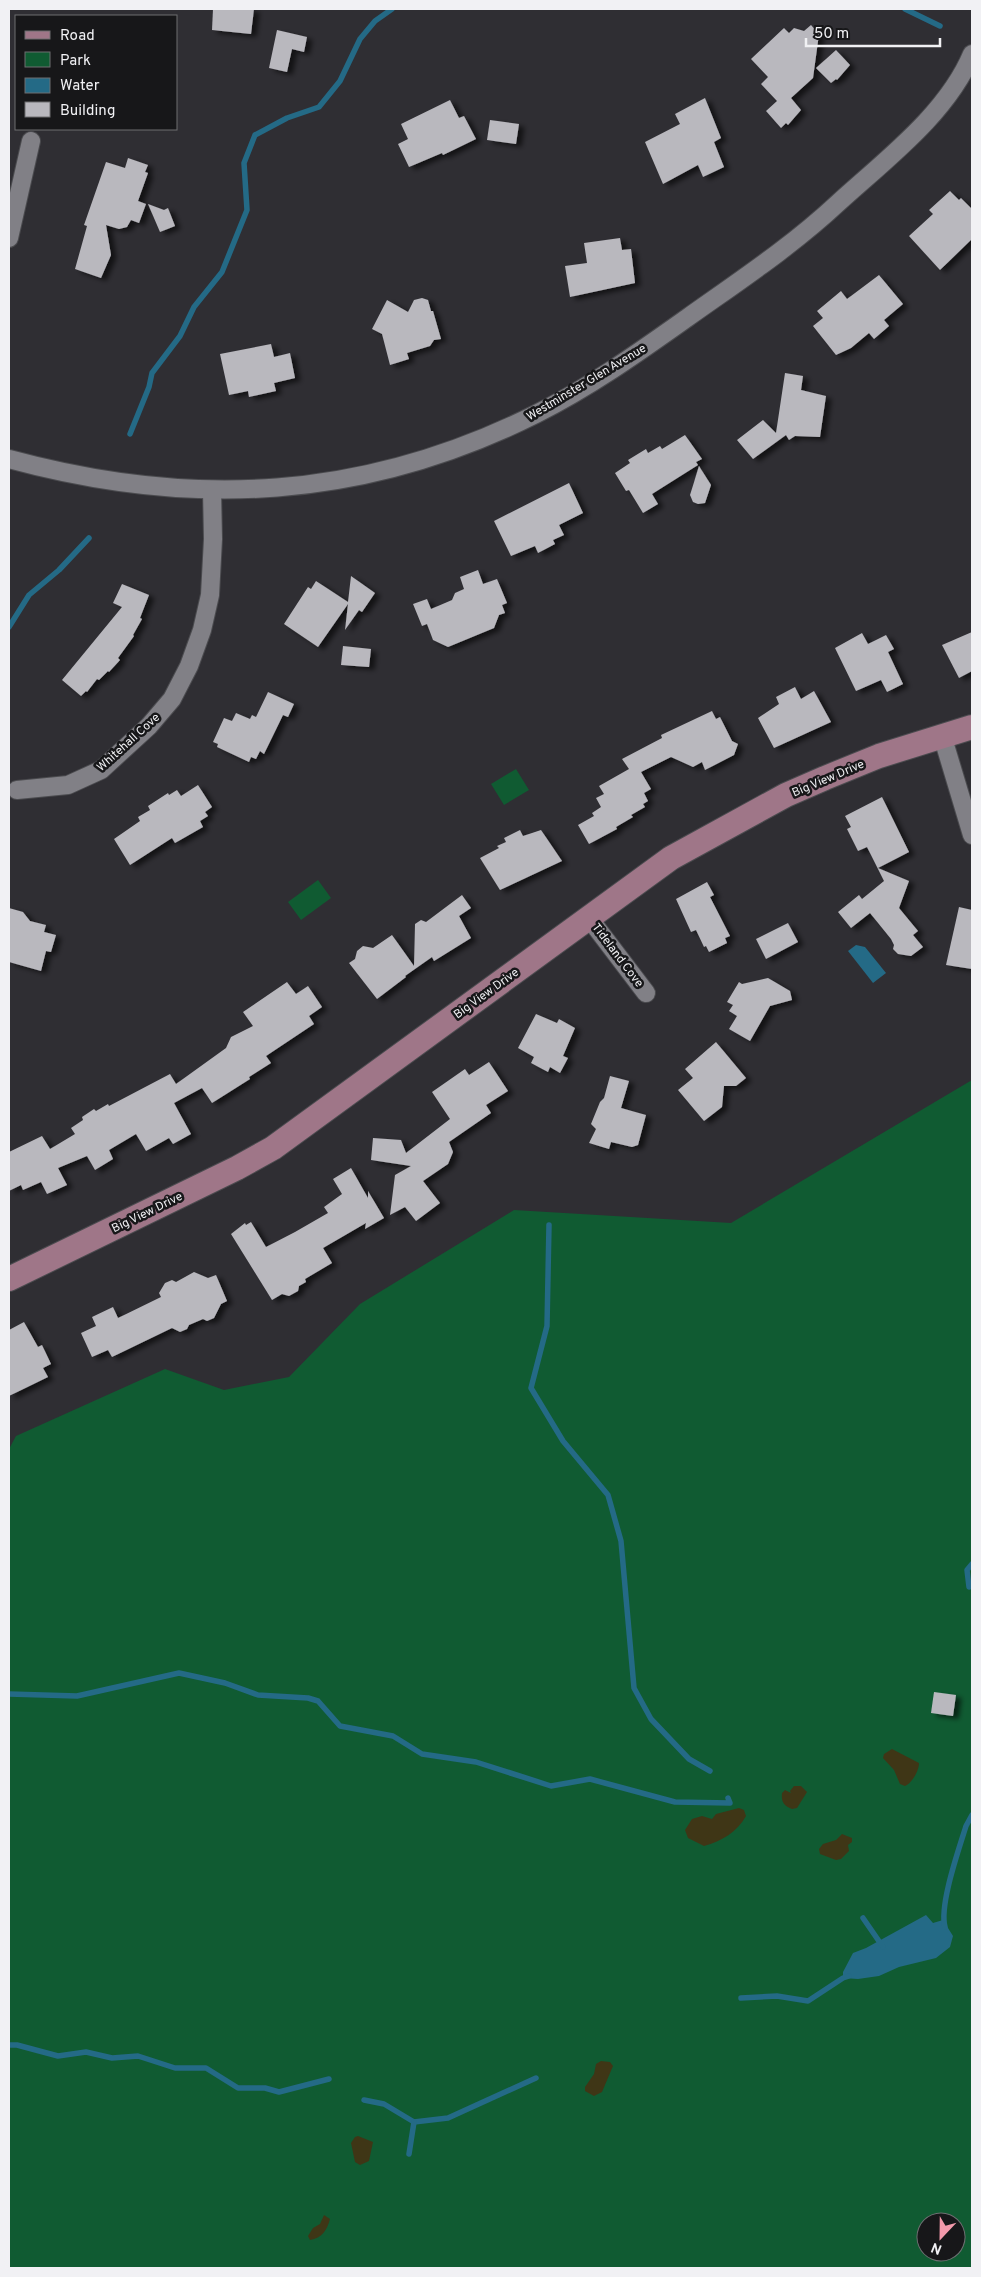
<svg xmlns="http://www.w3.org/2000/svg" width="981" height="2277" viewBox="0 0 981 2277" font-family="Overpass,sans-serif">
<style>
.green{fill:#105b32;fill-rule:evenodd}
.sand{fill:#3f3616}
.water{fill:#246a86}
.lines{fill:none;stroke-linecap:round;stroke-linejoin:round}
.stream{stroke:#246a86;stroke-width:5.5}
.building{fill:#b9b8be;filter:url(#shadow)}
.street-casing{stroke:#4b4b4f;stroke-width:20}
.secondary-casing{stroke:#4b4b4f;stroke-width:26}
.street{stroke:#818086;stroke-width:18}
.secondary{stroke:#9f7688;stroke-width:24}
.labels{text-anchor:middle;stroke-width:5;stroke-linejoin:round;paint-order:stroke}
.street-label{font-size:12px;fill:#f1f1f4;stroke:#171719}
</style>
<defs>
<filter id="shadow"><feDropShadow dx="5.5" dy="3" stdDeviation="2.5" flood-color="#0009"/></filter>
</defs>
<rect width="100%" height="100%" fill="#2f2e33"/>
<g class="green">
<polygon points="516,769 529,790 504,805 491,784"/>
<polygon points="318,880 331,898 301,920 288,902"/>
<path d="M 972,1080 L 972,2268 L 9,2268 L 9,1449 L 16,1436 L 165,1369 L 224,1390 L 289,1377 L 360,1304 L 514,1210 L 731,1223 ZM 926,2222 L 956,2222 L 956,2252 L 926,2252 Z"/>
</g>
<g class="sand">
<path d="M 892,1749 L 919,1763 C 919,1771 912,1783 905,1786 L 900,1784 L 894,1770 L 883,1758 L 884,1754 Z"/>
<path d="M 794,1786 L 801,1786 L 807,1792 L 797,1808 L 792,1809 C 784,1806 781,1802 782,1793 L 785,1790 L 791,1793 L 790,1791 Z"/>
<path d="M 739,1808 L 744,1810 L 746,1816 C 737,1832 722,1841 704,1846 L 688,1838 L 685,1830 L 692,1819 L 702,1816 L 712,1819 L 716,1814 Z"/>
<polygon points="842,1834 852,1838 852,1842 848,1845 849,1851 841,1859 836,1860 820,1854 819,1849 823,1844 836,1840"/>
<polygon points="601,2061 610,2062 613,2066 602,2092 594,2096 585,2091 585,2087 594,2074 596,2064"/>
<polygon points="358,2136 373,2142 369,2161 360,2165 355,2162 351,2143 355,2137"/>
<path d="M 324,2215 L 330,2219 C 327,2230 322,2238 310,2240 L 308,2236 L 313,2228 L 320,2224 Z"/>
</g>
<g class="water">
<polygon points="856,945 865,947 886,973 873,983 848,951"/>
<polygon points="926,1915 933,1923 943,1920 953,1936 950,1947 936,1958 899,1967 879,1976 858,1979 843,1978 843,1972 853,1953 866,1948"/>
</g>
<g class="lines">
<g class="stream">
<polyline points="905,9 940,26"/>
<polyline points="130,434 149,387 152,373 180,336 194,307 222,272 247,210 244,163 255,135 287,118 319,107 340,81 360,39 375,21 392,9"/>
<polyline points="9,627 29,595 59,570 89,538"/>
<polyline points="549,1225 547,1326 531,1388 563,1441 608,1495 621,1541 634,1688 651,1719 689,1759 710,1771"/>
<polyline points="969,1587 967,1570 972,1564"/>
<polyline points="9,1694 77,1696 179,1673 225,1683 258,1695 308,1698 318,1701 340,1726 393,1736 422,1754 476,1762 551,1786 590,1779 675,1802 730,1803 728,1798"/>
<polyline points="863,1918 883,1947"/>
<path d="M 945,1927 C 939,1905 959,1849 966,1826 L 972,1815"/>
<polyline points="741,1998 777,1996 808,2001 843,1978 849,1976"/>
<polyline points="9,2045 17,2045 58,2056 86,2052 112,2058 138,2056 175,2068 206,2068 238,2088 265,2088 279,2092 329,2079"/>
<polyline points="364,2100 384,2104 414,2122 448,2118 536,2078"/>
<polyline points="409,2154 414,2122"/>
</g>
</g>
<g class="building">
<polygon points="213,9 254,9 251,34 212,30"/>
<polygon points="811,25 819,34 813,78 791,98 801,110 788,125 786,123 781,128 766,111 777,101 761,84 768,77 751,59 784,28 789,33 794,28 804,31"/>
<polygon points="277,30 307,37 304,52 292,49 287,72 269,68"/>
<polygon points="836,50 850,65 837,80 836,79 831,83 816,68"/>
<polygon points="705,98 721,138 714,142 724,167 703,177 698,165 663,184 645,142 680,124 675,114"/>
<polygon points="450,100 459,118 464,116 476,139 443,155 442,153 409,167 398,144 408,139 401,124"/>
<polygon points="490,120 519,124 516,144 487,140"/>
<polygon points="128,158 148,165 145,172 148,173 138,201 146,204 139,223 131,220 127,227 119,229 106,225 111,255 101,278 75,269 87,226 84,225 106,162 125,168"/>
<polygon points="950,191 959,200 961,198 972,209 972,239 940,270 909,236 933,214 929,210"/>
<polygon points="148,204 164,210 168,208 175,226 160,232"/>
<polygon points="620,238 622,250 631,249 635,283 570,297 565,266 587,263 584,243"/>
<polygon points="879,275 903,304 884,320 889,326 874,339 869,333 851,348 836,355 813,326 823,318 817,311 841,291 847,299"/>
<polygon points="422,298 428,300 431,311 433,311 441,339 434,340 430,346 407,353 409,359 390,365 382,334 372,329 387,300 408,312 414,300"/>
<polygon points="271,344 274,357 290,353 295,378 274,383 276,391 249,397 248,391 229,395 220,354"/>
<polygon points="785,373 803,376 801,390 826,396 820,437 795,436 789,440 786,435 753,459 737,440 763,420 776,433"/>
<polygon points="685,435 702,459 696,462 698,465 652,494 658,504 643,513 629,490 626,491 615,473 630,463 628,460 646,449 648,453 660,446 662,449"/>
<polygon points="699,466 711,485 705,503 698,504 693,502 690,495"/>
<polygon points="569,483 583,513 559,525 564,535 553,540 555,544 538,553 535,546 511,556 494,521"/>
<polygon points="478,570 483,584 497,579 507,603 502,605 505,613 499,615 494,628 448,647 433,640 427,624 422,626 413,604 427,599 431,609 452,600 455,593 464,589 460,577"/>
<polygon points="351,576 375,593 362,612 359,610 345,630 348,604 318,647 284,624 308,587 311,589 316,581 348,602"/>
<polygon points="122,584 149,595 140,618 142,619 133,635 134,636 118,658 120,660 109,672 108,671 99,680 97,679 87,692 86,691 81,696 62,680 122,607 113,603"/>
<polygon points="972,632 972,671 959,678 942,645"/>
<polygon points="862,633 868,644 886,635 894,649 888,652 903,684 887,692 881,680 856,691 835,648"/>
<polygon points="343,646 371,649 369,667 341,665"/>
<polygon points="795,687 801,699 814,691 831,722 774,748 758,718 779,704 776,697"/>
<polygon points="268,692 294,704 288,717 283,715 264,754 260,751 256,759 251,757 249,762 217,747 218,744 213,742 224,718 232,721 236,713 250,719 252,715 256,717"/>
<polygon points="712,711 716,719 720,717 732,741 738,744 734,755 705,770 702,762 693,767 671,757 641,772 651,789 644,793 648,801 643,804 645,807 631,815 633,817 616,827 617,829 589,844 578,825 594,816 592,813 601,807 596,798 604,794 599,786 629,769 622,759 662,738 661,735"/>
<polygon points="198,785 212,807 205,812 208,816 200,821 203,827 175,843 172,838 130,865 114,839 140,821 138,817 150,810 148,806 168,793 169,795 177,790 181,796"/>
<polygon points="882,797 909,852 878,868 909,881 899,908 918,931 913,935 923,947 911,956 898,954 893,949 894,945 891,939 870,913 851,928 838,912 859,895 862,899 884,881 867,847 858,851 847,829 851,827 845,816"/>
<polygon points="520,830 523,836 541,830 562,861 500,890 480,858 499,848 497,846 506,842 504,838"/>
<polygon points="707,882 714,895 710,897 730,936 725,938 727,943 709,952 706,946 704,947 696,930 691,932 676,899"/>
<polygon points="462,895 471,908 459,916 471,938 434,961 432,957 405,976 406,977 377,999 349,963 355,959 357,951 363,946 373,948 392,935 414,966 415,924 421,920 426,922"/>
<polygon points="959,907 972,910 972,969 946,965"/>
<polygon points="9,908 23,912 30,921 46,925 44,932 56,935 51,952 46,951 41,971 9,962"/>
<polygon points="788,923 798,942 766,959 756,939"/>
<polygon points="768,978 790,991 792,1000 770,1006 750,1041 729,1029 737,1016 729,1011 733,1005 727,1002 739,982 742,984"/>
<polygon points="287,982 296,994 308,986 322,1007 309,1016 314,1024 266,1056 271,1063 249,1077 250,1079 212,1103 202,1088 174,1103 191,1134 173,1144 169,1138 146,1151 136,1134 109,1150 113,1159 95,1170 87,1156 58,1168 67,1185 47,1194 41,1182 23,1190 21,1185 9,1191 9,1152 42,1136 50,1149 75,1134 71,1128 83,1120 82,1117 94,1109 96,1111 108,1104 109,1106 170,1074 176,1084 226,1048 231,1037 253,1026 243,1012"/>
<polygon points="536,1014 557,1023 559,1019 575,1028 563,1056 568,1058 560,1073 550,1067 548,1072 531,1063 534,1057 518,1048"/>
<polygon points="716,1042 746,1078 736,1086 724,1086 722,1107 704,1121 678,1090 693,1078 685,1069"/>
<polygon points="489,1062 508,1091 486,1105 491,1113 449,1142 453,1152 448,1164 423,1181 440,1203 416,1221 405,1207 390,1215 395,1175 411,1166 371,1160 373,1138 401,1140 406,1153 450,1119 432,1092 465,1069 469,1075"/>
<polygon points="610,1076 629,1081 621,1108 646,1115 638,1145 632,1147 611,1142 609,1149 589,1143 596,1129 591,1124 600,1102 604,1098"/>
<polygon points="351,1168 368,1198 368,1191 384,1218 365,1229 366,1223 323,1248 332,1263 305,1279 306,1282 299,1286 298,1291 289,1296 282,1294 272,1300 231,1234 245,1223 246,1225 251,1222 266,1247 295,1232 328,1213 324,1207 342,1194 333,1179"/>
<polygon points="194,1272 208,1278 216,1275 227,1301 221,1304 214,1318 207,1321 203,1319 189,1325 187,1329 180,1332 172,1328 112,1357 108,1350 92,1357 81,1333 96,1326 92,1317 113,1307 118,1318 161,1297 159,1293 165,1283 172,1280 176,1282"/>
<polygon points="24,1322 38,1347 42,1345 51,1364 43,1368 48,1377 9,1396 9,1330"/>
<polygon points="934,1692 956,1695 953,1716 931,1713"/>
</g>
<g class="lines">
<g class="street-casing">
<g id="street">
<polyline points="9,238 31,141"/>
<path d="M 9,459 C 193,509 364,500 536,414 C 590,387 639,352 687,318 C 739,281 792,246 838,203 C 885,160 947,114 972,54"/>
<polyline points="942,735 972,835"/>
<polyline points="17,790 68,785 101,770 149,726 172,699 189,666 202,630 210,595 213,539 212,491"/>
<polyline points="589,918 646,993"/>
</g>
</g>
<g class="secondary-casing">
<polyline id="secondary" points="9,1279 237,1168 273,1148 671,858 786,795 825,778 879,756 972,727"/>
</g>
<use href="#street" class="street"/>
<use href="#secondary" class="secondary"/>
</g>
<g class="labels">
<g class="street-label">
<text transform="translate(586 382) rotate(-31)" y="4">Westminster Glen Avenue</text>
<text transform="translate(128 742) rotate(-42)" y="4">Whitehall Cove</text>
<text transform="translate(828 778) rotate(-23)" y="4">Big View Drive</text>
<text transform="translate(618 955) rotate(53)" y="4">Tideland Cove</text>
<text transform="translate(486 993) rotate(-36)" y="4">Big View Drive</text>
<text transform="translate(147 1212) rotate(-26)" y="4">Big View Drive</text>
</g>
</g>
<rect width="981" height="2277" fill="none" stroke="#f1f1f4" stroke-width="20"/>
<rect x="15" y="15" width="162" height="115" fill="#171719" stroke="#6e6e71"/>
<rect x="25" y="31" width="25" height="8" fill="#9f7688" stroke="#6e6e71"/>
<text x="60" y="40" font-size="15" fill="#f1f1f4">Road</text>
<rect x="25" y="52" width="25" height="15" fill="#105b32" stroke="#6e6e71"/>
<text x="60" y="65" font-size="15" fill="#f1f1f4">Park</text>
<rect x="25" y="78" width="25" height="15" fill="#246a86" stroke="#6e6e71"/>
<text x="60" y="90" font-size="15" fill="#f1f1f4">Water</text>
<rect x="25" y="102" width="25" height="15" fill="#b9b8be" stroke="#6e6e71"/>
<text x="60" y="115" font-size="15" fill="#f1f1f4">Building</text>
<g transform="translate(941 2237) rotate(202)"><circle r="24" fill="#171719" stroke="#6e6e71"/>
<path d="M0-4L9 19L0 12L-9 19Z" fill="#f39aab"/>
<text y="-8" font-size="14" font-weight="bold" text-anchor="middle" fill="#f1f1f4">N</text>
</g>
<path d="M806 38v8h134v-8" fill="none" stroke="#f1f1f4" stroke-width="2.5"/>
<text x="814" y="38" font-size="15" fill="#f1f1f4" stroke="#171719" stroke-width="4" paint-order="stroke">50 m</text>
</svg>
